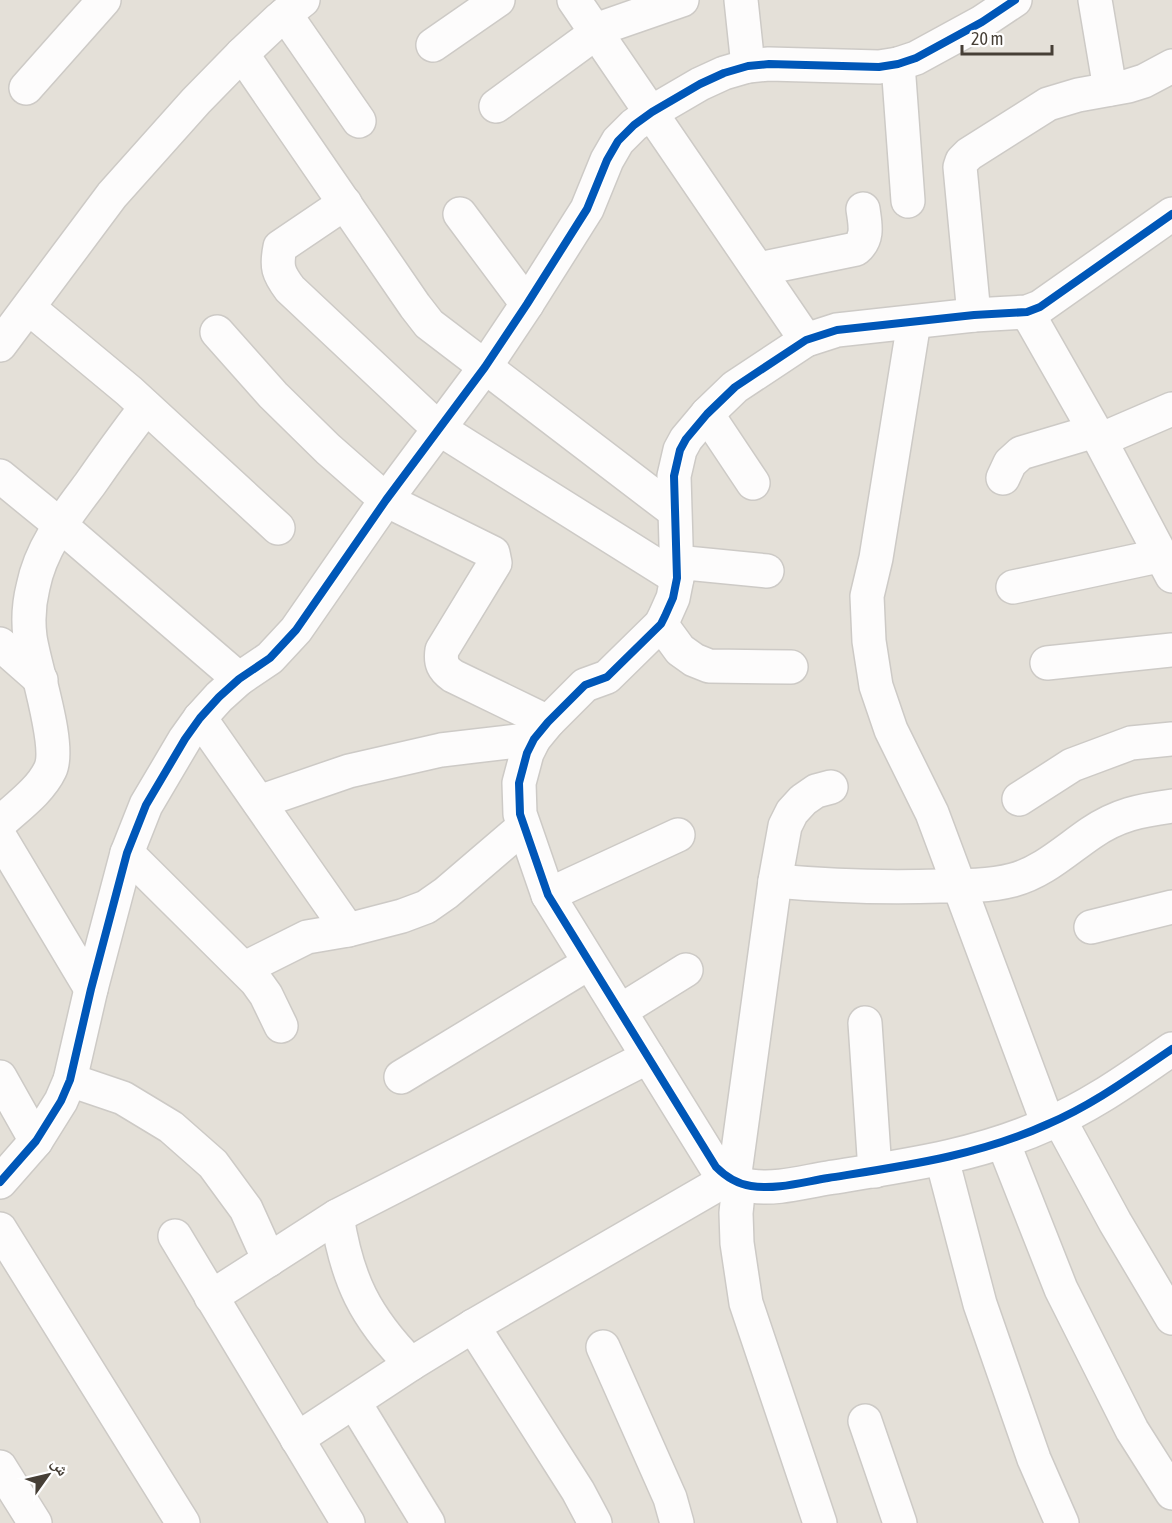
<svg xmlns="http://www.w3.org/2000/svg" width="1172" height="1523" viewBox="0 0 1172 1523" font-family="'Asap Condensed','Noto Naskh Arabic',sans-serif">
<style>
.residential{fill:#e4e0d8}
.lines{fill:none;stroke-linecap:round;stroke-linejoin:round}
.minor-casing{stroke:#cdcac6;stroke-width:36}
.minor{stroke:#fdfcfc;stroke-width:33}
.cycleway-casing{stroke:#fff;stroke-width:11}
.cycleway{stroke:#0057b8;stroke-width:8}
</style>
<rect width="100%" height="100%" fill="#f0eeea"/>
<rect class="residential" x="0" y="0" width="1172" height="1523"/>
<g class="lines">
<g class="minor-casing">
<g id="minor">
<polyline points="574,0 806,340"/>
<polyline points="741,0 748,66"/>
<polyline points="1095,0 1110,89"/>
<polyline points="285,14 359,121"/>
<polyline points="433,45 498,0"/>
<polyline points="242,54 415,306 429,324 674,511"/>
<polyline points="898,64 908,201"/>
<polyline points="26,88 104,0"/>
<polyline points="496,106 604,27 682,0"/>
<path d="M 345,203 L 280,247 C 276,267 278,273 290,289 L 438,428 L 677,578"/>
<polyline points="460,214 527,304"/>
<path d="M 1172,214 L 1040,307 L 1027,312 L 974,315 L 837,330 L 806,340 L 735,387 L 707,414 L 686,439 L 680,450 L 674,476 L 677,578 L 673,598 L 665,616 L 661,624 L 607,677 L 585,685 L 548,722 L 534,739 L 527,753 L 519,783 L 520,814 L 548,895 L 716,1167 C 726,1177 737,1184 751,1186 C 776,1190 803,1182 828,1178 C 903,1166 978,1156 1048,1124 C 1093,1105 1132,1076 1172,1049"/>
<path d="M 759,269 L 856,249 C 869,238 865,224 863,209"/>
<polyline points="29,308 129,391 278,528"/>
<polyline points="1027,312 1100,440 1172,576"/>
<polyline points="974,315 960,167 962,161 969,154 1048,104 1078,95 1128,86 1144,81 1172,66"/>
<polyline points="914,322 876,558 867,596 869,641 876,686 891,730 932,813 1048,1124"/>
<path d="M 217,332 L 273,395 L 328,449 L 386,500 L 493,553 L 495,563 L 442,650 C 440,663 443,669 453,676 L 548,722"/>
<polyline points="0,345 112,195 196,101 242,54 278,20 303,0"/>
<polyline points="707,414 753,483"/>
<polyline points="1100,440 1172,409"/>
<polyline points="0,476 60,525 239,679"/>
<polyline points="1003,478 1010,463 1021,453 1095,431"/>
<polyline points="676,562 767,571"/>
<polyline points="1013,587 1163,555"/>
<polyline points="661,624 680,650 694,660 709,666 791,667"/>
<polyline points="0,644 41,680"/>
<polyline points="1047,663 1172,650"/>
<polyline points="200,718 348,930"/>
<polyline points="1019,799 1072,765 1131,743 1172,739"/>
<polyline points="259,802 349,771 441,750 534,739"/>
<path d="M 0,823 C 17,807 40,791 50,770 C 62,746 34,666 30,637 C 28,621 29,603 33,587 C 41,547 66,516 90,484 C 108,458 127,432 146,407"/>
<polyline points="0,837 91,989"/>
<polyline points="127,853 256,981 266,995 281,1026"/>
<path d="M 775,881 C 830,886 884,888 940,886 C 963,886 990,886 1013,880 C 1043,872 1066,850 1091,833 C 1117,815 1141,810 1172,806"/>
<polyline points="548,895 678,835"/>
<polyline points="1091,927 1172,907"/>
<polyline points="245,968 307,937 348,930 402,916 426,907 446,893 523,827"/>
<polyline points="620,1011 686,970"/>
<polyline points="865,1023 875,1171"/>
<polyline points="0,1077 36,1141"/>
<polyline points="401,1077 589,963"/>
<polyline points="70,1080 123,1098 171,1127 213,1164 246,1209 269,1260"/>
<polyline points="1059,1119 1115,1222 1172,1318"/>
<polyline points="1003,1142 1061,1289 1132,1430 1172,1493"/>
<polyline points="942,1159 980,1304 1034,1459 1062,1523"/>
<polyline points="734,1180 775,881 785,826 792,812 803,800 816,791 831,787"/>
<polyline points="0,1182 36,1141 61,1101 70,1080 91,989 127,853 146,805 185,739 200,718 219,697 239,679 270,658 296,630 386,500 485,367 527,304 587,209 607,160 618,141 634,125 652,112 700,84 724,73 748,66 769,64 879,67 898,64 916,58 982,22 1015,0"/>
<polyline points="739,1183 736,1213 737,1243 746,1303 820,1523"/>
<path d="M 337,1216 C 347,1280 365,1317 411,1364"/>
<polyline points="0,1229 183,1523"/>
<polyline points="175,1236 348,1523"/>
<polyline points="211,1297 337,1216 648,1057"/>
<polyline points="473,1326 578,1491 595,1523"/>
<polyline points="603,1347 670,1498 677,1523"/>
<polyline points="354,1402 428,1523"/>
<polyline points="865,1421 900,1523"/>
<polyline points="297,1439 411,1364 473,1326 729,1178"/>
<polyline points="0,1467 35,1523"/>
</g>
</g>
<use href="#minor" class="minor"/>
<g class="cycleway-casing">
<g id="cycleway">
<path d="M 1172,214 L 1040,307 L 1027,312 L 974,315 L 837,330 L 806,340 L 735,387 L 707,414 L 686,439 L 680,450 L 674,476 L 677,578 L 673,598 L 665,616 L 661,624 L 607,677 L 585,685 L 548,722 L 534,739 L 527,753 L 519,783 L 520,814 L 548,895 L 716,1167 C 726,1177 737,1184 751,1186 C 776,1190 803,1182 828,1178 C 903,1166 978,1156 1048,1124 C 1093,1105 1132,1076 1172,1049"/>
<polyline points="0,1182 36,1141 61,1101 70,1080 91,989 127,853 146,805 185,739 200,718 219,697 239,679 270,658 296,630 386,500 485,367 527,304 587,209 607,160 618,141 634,125 652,112 700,84 724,73 748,66 769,64 879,67 898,64 916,58 982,22 1015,0"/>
</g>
</g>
<use href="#cycleway" class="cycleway"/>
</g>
<g transform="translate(48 1475) rotate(56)" stroke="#ffffff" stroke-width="4.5" paint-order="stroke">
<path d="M0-4.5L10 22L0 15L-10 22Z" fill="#463f36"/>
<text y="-9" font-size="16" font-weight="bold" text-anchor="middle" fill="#463f36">ش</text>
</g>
<path d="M962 45v9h90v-9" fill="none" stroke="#463f36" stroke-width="3"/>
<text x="971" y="45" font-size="18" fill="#463f36" stroke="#ffffff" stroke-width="4.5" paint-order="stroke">20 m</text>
</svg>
